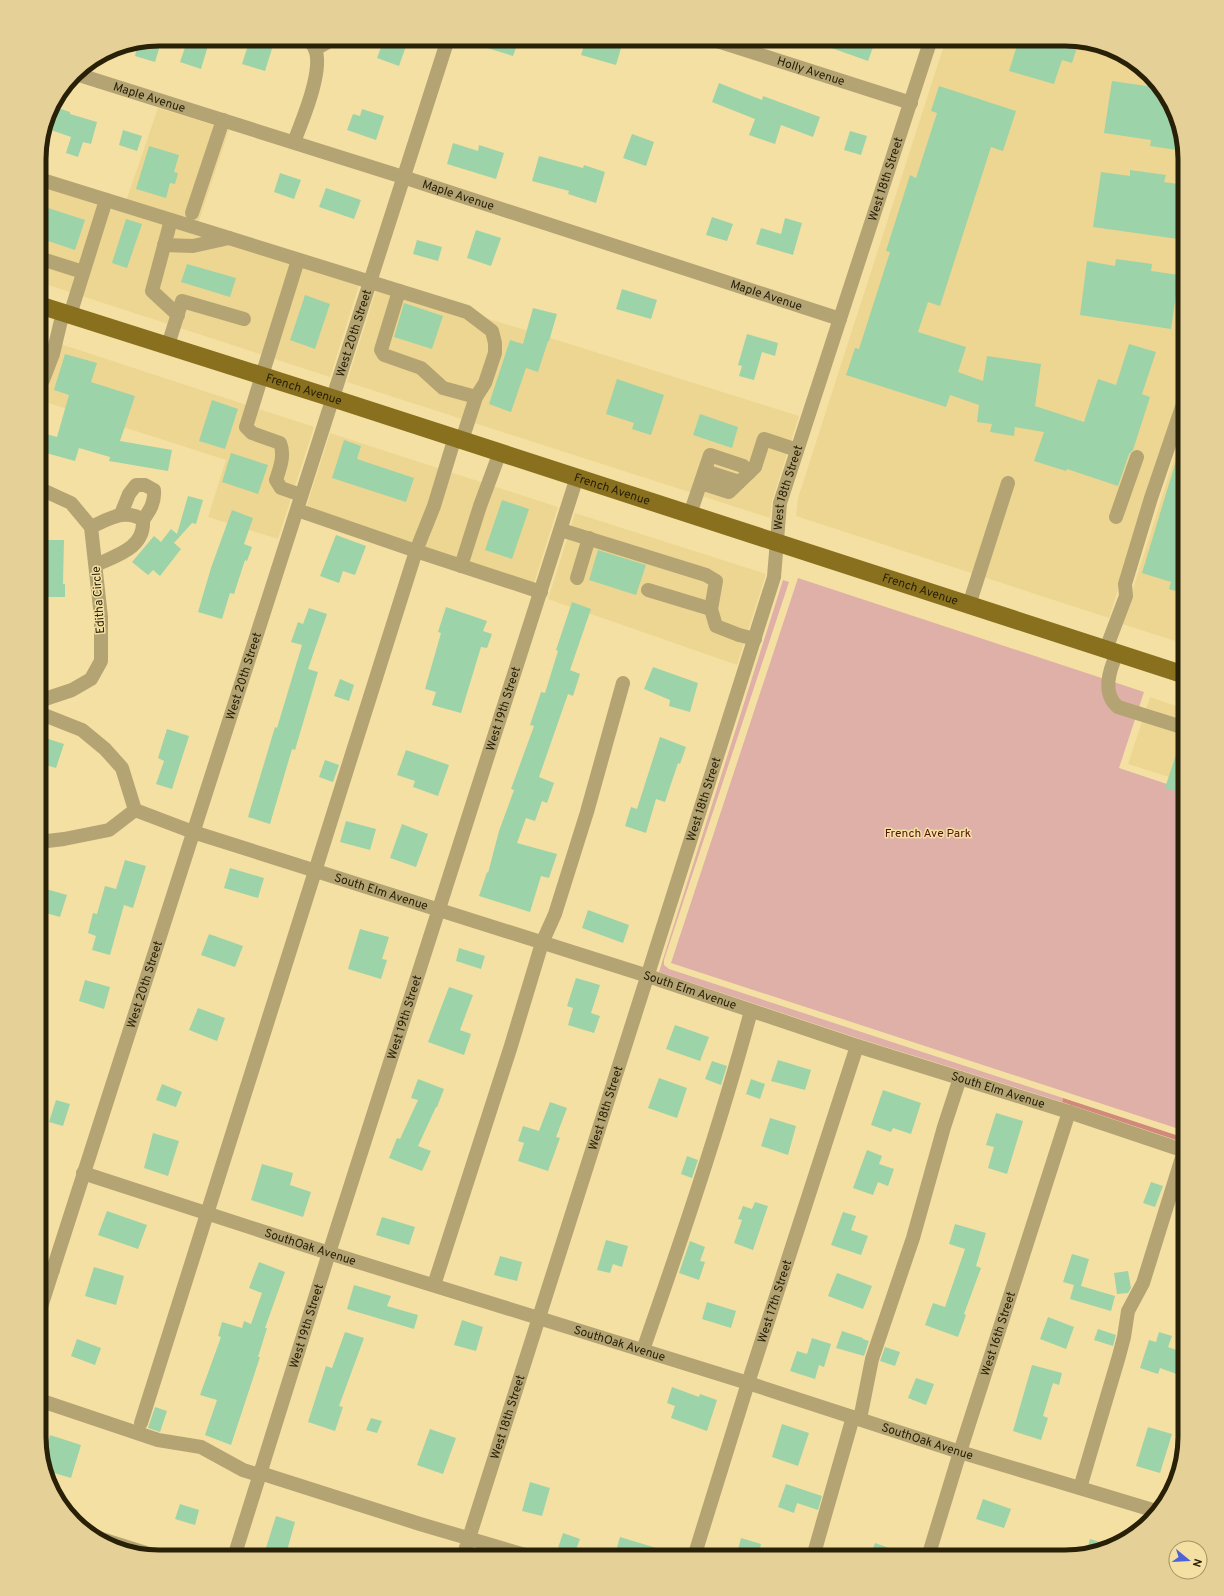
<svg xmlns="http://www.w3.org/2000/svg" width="1224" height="1596" viewBox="0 0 1224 1596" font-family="Overpass,sans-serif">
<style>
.built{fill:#edd691}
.green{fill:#deb0a7}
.forest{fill:#d0897b}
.building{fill:#9cd3a9}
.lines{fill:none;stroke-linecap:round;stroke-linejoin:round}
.minor{stroke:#b4a474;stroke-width:14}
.major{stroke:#89701e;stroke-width:18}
.labels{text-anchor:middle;stroke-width:3;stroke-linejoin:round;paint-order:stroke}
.street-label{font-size:12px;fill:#282007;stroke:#f5e0a3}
.park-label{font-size:12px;fill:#521208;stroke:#f5e0a3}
.rim{fill:none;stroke:#282007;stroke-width:5}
</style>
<rect width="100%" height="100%" fill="#f5e0a3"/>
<g class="built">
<polygon points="946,39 1072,39 1125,55 1165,93 1181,128 1185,159 1185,379 1109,618 796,516 798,498"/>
<polygon points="158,108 229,130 197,227 361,279 330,377 39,282 39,177 125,204"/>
<polygon points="378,284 799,416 772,501 770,518 347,382"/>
<polygon points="39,337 314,427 278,539 208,517 226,460 39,400"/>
<polygon points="1185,424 1185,644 1122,624"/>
<polygon points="330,433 558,507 531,593 304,514"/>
<polygon points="575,513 766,574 737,665 548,599"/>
<polygon points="1150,697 1185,709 1185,782 1128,764"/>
</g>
<g class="green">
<polygon points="798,578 1144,692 1119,768 1185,790 1185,1131 671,963"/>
<polygon points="783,580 789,582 664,960 664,965 669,969 1063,1098 1062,1102 860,1039 659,972"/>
</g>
<polygon class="forest" points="1063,1098 1185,1138 1185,1143 1062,1102"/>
<g class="building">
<polygon points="162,39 155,62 135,56 138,43"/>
<polygon points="188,39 210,39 201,69 180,62"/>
<polygon points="250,39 275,39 265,71 242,64"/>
<polygon points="384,39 406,46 399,66 377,58"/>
<polygon points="468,39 519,39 513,56 468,42"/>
<polygon points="586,39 593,39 621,48 616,65 581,55"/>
<polygon points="812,39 876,39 868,61 812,41"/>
<polygon points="1019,39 1072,39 1079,41 1072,63 1062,60 1054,84 1009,71"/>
<polygon points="1112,81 1160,88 1165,93 1181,128 1184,151 1150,146 1151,140 1104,133"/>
<polygon points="719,83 762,100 763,96 820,117 813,137 781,125 775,144 749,135 755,119 712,102"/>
<polygon points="939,86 1016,111 1003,151 991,147 940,306 928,302 918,332 966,347 958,372 983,381 987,356 1041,364 1035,406 1084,422 1098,379 1116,385 1129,344 1156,352 1142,394 1150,397 1133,450 1129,454 1118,486 1067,469 1066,471 1034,461 1044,432 1015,427 1014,436 990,432 992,424 977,422 979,405 950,395 946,407 846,375 855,348 859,349 890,252 886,251 910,175 916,178 937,113 931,111"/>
<polygon points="52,106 70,112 70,114 97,122 91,144 83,142 78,157 66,153 71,137 45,128"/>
<polygon points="362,109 384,116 376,140 347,130 353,114 360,116"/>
<polygon points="123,130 142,136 137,151 119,145"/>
<polygon points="850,131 867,136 861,155 844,150"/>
<polygon points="632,134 654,142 646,166 623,158"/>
<polygon points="453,143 478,151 479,145 504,153 496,179 447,164"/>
<polygon points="149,146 179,155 174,172 178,173 175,184 170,183 166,198 136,189"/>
<polygon points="539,156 583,168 584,165 605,172 596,203 568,194 569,191 532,181"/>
<polygon points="1130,170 1166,175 1164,182 1185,185 1185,240 1093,227 1101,172 1130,176"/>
<polygon points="280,173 301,180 294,199 274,192"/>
<polygon points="326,188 361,200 354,219 319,207"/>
<polygon points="39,205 85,220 75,250 39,238"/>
<polygon points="712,217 733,224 727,241 706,235"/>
<polygon points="785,218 802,223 793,255 756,244 761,228 781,234"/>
<polygon points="126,219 142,224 127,268 112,263"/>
<polygon points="476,230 501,238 491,266 467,258"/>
<polygon points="417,240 442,247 438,261 413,254"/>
<polygon points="1116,259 1152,264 1151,271 1179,275 1171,329 1080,315 1087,261 1115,266"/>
<polygon points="187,264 236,278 230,297 181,282"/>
<polygon points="622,289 657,300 651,319 616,309"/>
<polygon points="305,295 330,304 315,349 290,340"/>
<polygon points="404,303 443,316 432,349 394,337"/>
<polygon points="533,308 557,314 549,341 548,341 538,372 526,368 511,412 489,404 510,340 523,344"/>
<polygon points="747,334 778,343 775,356 762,352 754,380 739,376 742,366 738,365"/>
<polygon points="65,354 97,363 91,382 135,396 120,441 172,450 168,471 109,461 110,457 79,448 75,461 39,451 39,432 57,437 69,395 54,390"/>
<polygon points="617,379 664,395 651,435 632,429 634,423 606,414"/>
<polygon points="212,400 238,409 225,449 199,441"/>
<polygon points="700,414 738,427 732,448 693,435"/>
<polygon points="344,440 361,446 357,459 414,478 406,502 332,478"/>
<polygon points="1182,441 1185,442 1185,594 1169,589 1171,582 1142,573"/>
<polygon points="231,453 268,465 258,494 222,482"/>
<polygon points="188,496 203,500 196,524 192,523 174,543 181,549 160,576 153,570 148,575 132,562 154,536 161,542 171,529 177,534"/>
<polygon points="502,500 529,509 512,559 485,550"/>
<polygon points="232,510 253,518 244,544 252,547 247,561 245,560 234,594 230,593 222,619 198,612 211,568"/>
<polygon points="336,535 366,546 355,575 343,571 339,583 320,576"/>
<polygon points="42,540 64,540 63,584 65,584 65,597 41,597"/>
<polygon points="598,550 646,565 636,595 589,580"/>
<polygon points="572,602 591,609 570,670 580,674 573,696 568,694 539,777 554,783 547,803 542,801 535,821 526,818 517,843 557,854 549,878 541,876 530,912 479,896 487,872 488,873 499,831 514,790 511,789 534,726 530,725 541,692 545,693 558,651 556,650"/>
<polygon points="446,607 487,621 483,631 492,634 487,648 481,647 461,713 432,705 436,692 425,689 441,633 438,632"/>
<polygon points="309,608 327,614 308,669 318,672 295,750 292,749 270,824 248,817 275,727 277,728 302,645 291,642 298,622 303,624"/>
<polygon points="653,667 698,683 690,712 669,706 670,700 644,689"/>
<polygon points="340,679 354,685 349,701 334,696"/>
<polygon points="167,729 189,736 172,789 156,784 164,761 158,758"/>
<polygon points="39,736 64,744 56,768 39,763"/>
<polygon points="1182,736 1185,736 1185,794 1165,788"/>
<polygon points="660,737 686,747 680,764 678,763 665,802 656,799 646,833 625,826 631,807 637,809"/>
<polygon points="406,750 449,765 438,796 413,787 415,781 397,775"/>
<polygon points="325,760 339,765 333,782 319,777"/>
<polygon points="346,821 376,829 370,850 340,842"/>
<polygon points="402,824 428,834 416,867 390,858"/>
<polygon points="125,860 146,866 133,908 124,905 110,955 92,950 96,936 88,933 93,913 97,914 105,886 116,889"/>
<polygon points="230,868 264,878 258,898 224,888"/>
<polygon points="39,887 67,895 60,917 39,911"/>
<polygon points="588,910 629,925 623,943 582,928"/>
<polygon points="360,929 389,937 382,959 387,960 381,979 348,969"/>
<polygon points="209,934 243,946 235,967 201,955"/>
<polygon points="459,948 485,956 481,969 456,961"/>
<polygon points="576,978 600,985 591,1013 600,1016 594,1033 568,1025 573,1008 567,1006"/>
<polygon points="85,980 110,987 104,1009 79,1001"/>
<polygon points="449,987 473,995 460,1030 471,1034 464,1055 428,1042"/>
<polygon points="198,1008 225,1018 217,1041 189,1030"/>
<polygon points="675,1025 709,1037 700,1061 666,1049"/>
<polygon points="778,1060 811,1070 805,1090 771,1081"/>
<polygon points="712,1061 727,1066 721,1085 705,1079"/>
<polygon points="659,1078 687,1088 677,1118 648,1108"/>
<polygon points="418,1079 444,1089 437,1107 436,1107 418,1146 431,1151 422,1171 389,1158 397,1138 400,1139 418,1100 411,1098"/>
<polygon points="751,1079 765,1084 760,1099 746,1094"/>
<polygon points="162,1084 182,1092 176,1107 156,1100"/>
<polygon points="883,1090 921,1103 911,1134 893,1128 891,1132 871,1125"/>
<polygon points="56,1100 70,1104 63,1126 49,1122"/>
<polygon points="550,1102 567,1108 556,1137 560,1138 548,1171 518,1161 524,1143 518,1141 523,1126 539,1131"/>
<polygon points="996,1113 1023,1121 1007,1174 988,1168 994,1147 986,1145"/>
<polygon points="770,1118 796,1126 788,1155 761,1146"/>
<polygon points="153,1133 179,1141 168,1176 144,1168"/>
<polygon points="867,1150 882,1156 879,1164 894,1169 888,1186 878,1182 873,1195 853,1188"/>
<polygon points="687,1156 698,1160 692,1178 681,1174"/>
<polygon points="262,1164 293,1173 290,1185 311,1192 303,1217 251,1200"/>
<polygon points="1151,1182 1163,1186 1155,1207 1143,1203"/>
<polygon points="755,1202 768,1206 753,1250 734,1243 742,1220 738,1219 743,1206 752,1209"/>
<polygon points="107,1211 147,1225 138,1249 98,1235"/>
<polygon points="843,1212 856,1216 851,1230 868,1236 861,1255 831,1245"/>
<polygon points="382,1217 415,1227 409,1245 376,1235"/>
<polygon points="955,1224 986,1233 976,1266 981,1268 964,1314 966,1315 958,1337 925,1325 933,1303 945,1307 965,1249 949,1244"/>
<polygon points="606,1240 628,1246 622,1267 613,1264 610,1273 597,1270"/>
<polygon points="690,1241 705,1247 700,1261 705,1262 699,1280 679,1273"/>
<polygon points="1072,1254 1089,1259 1081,1286 1115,1296 1111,1311 1070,1299 1074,1285 1063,1282"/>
<polygon points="500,1256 522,1262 517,1281 494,1275"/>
<polygon points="259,1262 285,1272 265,1328 267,1328 258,1357 260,1357 231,1445 205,1435 217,1400 200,1395 221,1337 218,1336 222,1322 242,1328 244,1321 251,1324 262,1293 249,1288"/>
<polygon points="94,1267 124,1276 116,1305 85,1296"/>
<polygon points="1128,1271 1131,1288 1128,1293 1117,1294 1114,1273"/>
<polygon points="837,1273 872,1286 863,1309 828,1296"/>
<polygon points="354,1285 391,1296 387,1306 418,1315 414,1329 347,1309"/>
<polygon points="707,1302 736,1311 731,1328 702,1319"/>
<polygon points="1048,1317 1074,1327 1066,1349 1040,1339"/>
<polygon points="462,1320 483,1327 476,1351 454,1345"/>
<polygon points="1098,1329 1116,1335 1113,1346 1094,1340"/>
<polygon points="842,1331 863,1338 863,1339 869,1341 864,1356 836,1348"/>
<polygon points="345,1332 364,1338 339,1406 343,1407 335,1431 308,1422 326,1366 332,1368"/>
<polygon points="1159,1332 1172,1336 1168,1347 1185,1353 1185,1377 1160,1368 1158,1374 1140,1368 1149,1340 1156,1342"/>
<polygon points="812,1338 831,1344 824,1367 819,1365 815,1379 790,1371 797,1351 807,1354"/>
<polygon points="77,1339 101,1348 95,1365 71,1356"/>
<polygon points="885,1347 900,1352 895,1366 880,1361"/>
<polygon points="1032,1365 1062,1373 1059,1385 1053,1383 1043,1416 1048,1418 1041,1440 1013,1431"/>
<polygon points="916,1378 934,1384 926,1405 908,1398"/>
<polygon points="672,1387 699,1397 700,1394 717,1400 707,1431 671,1418 675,1406 667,1403"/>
<polygon points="155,1407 167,1411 160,1432 148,1428"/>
<polygon points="371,1418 382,1421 377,1433 366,1430"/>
<polygon points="782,1424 809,1433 798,1466 772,1457"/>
<polygon points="1148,1427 1172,1434 1160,1473 1136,1466"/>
<polygon points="430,1429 456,1438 443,1474 417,1465"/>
<polygon points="50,1435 81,1445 71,1478 44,1470 42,1460"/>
<polygon points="530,1482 550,1488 542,1516 522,1511"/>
<polygon points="786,1484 822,1496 818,1510 797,1503 794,1513 778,1507"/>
<polygon points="983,1499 1011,1509 1004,1528 976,1519"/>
<polygon points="180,1504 199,1510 195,1525 175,1519"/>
<polygon points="276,1516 295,1522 286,1554 266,1548"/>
<polygon points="563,1533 580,1539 573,1557 555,1557"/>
<polygon points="620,1537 676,1554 676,1557 637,1557 616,1551"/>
<polygon points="741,1538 761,1544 758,1557 736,1557"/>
<polygon points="1090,1539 1113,1546 1103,1551 1086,1554"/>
<polygon points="875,1543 909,1555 908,1557 870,1557"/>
</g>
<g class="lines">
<g class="minor">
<path id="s1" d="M 711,39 L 911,103"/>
<polyline points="315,49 326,43 328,39"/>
<path id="s2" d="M 76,74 L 403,177 L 840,319"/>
<path d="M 294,142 C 302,121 324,70 315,49 C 314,46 310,42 308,39"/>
<polyline points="39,179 467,312 492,331 495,343 495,353 485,383 476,397 462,440"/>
<polyline points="192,213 223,120"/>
<polyline points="171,220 152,291 178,315"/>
<polyline points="164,245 193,246 229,238"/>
<polyline points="39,258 83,272"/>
<path d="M 298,260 L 246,427 L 252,433 L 280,443 C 285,455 280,468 276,480 L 281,488 L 301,495"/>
<polyline points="399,291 381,350 384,355 421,368 443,388 476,397"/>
<polyline points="70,315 106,200"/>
<polyline points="168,345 182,301 244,319"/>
<polyline points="39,382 43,380 53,354 63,312"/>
<polyline points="705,471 739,482"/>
<polyline points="701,483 729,492 755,467 764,439 797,450"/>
<polyline points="297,510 416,551 434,506 455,437"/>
<path d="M 121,514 L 129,494 L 136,485 L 145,485 L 154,490 C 155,503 150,510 143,520"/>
<polyline points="690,514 710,455 743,466 749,473"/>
<polyline points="1116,517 1137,457"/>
<path d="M 91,527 C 109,519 125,508 143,520 C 145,548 117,555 96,565"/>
<polyline points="561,530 706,575 716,581 711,609 716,626 739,635 755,639"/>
<polyline points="461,566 480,506 500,452"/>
<polyline points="577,578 589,538"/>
<polyline points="648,590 711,609"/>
<polyline points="969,605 1008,483"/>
<polyline points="1106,649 1126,596 1125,584 1151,498 1185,398"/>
<path d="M 1117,653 C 1110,669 1101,693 1118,707 L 1185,728"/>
<polyline points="39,701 72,690 91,679 101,661 101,617 91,527 71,503 47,492 39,491"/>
<path id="s3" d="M 39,713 L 82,730 L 105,749 L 122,768 L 135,810 L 193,832 L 648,976 L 857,1046 L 1069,1112 L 1185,1151"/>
<polyline points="39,842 64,839 109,830 135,810"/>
<path id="s4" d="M 83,1173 L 329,1253 L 748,1383 L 960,1452 L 1156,1511"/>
<polyline points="39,1266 53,1270"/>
<polyline points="434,1285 510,1049 542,943 555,914 587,812 623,683"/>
<path id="s5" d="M 39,1313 L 448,39"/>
<path d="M 643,1350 C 682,1238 720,1126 751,1011"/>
<polyline points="39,1400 158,1440 201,1447 243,1470 259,1475"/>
<polyline points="860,1419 872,1359 913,1238 944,1127 960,1078"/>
<polyline points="141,1423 416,551 541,592"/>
<polyline points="260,1473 420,1524 532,1557"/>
<polyline points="1080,1488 1119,1356 1124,1337 1128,1311 1143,1283 1184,1151"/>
<polyline points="95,1537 152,1555"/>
<path id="s6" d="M 234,1557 L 329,1253 L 577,477"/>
<path id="s7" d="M 463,1557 L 774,577 L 780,503 L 931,39"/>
<path id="s8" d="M 694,1557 L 748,1383 L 857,1046"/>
<polyline points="813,1557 853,1417"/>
<path id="s9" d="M 928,1557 L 960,1452 L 1069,1112"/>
</g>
<path class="major" id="s10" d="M 39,305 L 332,398 L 1185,675"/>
</g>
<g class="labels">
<g class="street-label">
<text dy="4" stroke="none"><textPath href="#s1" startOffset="105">Holly Avenue</textPath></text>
<text dy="4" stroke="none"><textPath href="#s2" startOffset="77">Maple Avenue</textPath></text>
<text dy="4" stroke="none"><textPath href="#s7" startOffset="1443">West 18th Street</textPath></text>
<text dy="4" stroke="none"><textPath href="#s2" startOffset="401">Maple Avenue</textPath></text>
<text dy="4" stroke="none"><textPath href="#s2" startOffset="725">Maple Avenue</textPath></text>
<text dy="4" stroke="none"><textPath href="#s5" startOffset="1029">West 20th Street</textPath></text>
<text dy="4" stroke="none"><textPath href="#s10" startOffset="278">French Avenue</textPath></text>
<text dy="4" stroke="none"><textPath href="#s7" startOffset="1119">West 18th Street</textPath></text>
<text dy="4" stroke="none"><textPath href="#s10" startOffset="602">French Avenue</textPath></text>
<text dy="4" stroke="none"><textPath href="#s10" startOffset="926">French Avenue</textPath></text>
<text transform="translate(98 600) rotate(-94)" y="4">Editha Circle</text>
<text dy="4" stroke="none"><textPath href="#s5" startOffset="669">West 20th Street</textPath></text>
<text dy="4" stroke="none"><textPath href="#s6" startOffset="890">West 19th Street</textPath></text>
<text dy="4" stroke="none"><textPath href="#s7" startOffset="795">West 18th Street</textPath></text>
<text dy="4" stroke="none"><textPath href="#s3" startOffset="405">South Elm Avenue</textPath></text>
<text dy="4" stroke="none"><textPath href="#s5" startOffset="345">West 20th Street</textPath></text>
<text dy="4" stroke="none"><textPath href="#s3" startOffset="729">South Elm Avenue</textPath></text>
<text dy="4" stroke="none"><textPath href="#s6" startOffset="566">West 19th Street</textPath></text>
<text dy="4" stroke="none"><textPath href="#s3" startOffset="1053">South Elm Avenue</textPath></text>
<text dy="4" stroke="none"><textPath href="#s7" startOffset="471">West 18th Street</textPath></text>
<text dy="4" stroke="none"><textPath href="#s4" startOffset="239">SouthOak Avenue</textPath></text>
<text dy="4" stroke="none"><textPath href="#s8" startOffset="268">West 17th Street</textPath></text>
<text dy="4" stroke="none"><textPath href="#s6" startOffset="242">West 19th Street</textPath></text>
<text dy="4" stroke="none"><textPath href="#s9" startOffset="234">West 16th Street</textPath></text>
<text dy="4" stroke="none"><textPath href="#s4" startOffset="563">SouthOak Avenue</textPath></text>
<text dy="4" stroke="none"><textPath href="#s7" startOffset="147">West 18th Street</textPath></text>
<text dy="4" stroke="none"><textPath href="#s4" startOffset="886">SouthOak Avenue</textPath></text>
</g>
<g class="park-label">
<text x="928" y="837">French Ave Park</text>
</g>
</g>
<path d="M0 0H1224V1596H0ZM159 46H1065A113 113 0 0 1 1178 159V1437A113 113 0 0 1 1065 1550H159A113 113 0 0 1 46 1437V159A113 113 0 0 1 159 46Z" fill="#e5d197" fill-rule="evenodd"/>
<path class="rim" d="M159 46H1065A113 113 0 0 1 1178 159V1437A113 113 0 0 1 1065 1550H159A113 113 0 0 1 46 1437V159A113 113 0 0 1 159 46Z"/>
<g transform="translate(1188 1560) rotate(108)"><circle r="19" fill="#f5e0a3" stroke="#a39365"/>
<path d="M0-3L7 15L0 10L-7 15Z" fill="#4f63d9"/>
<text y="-6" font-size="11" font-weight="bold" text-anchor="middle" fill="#282007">N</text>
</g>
</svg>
